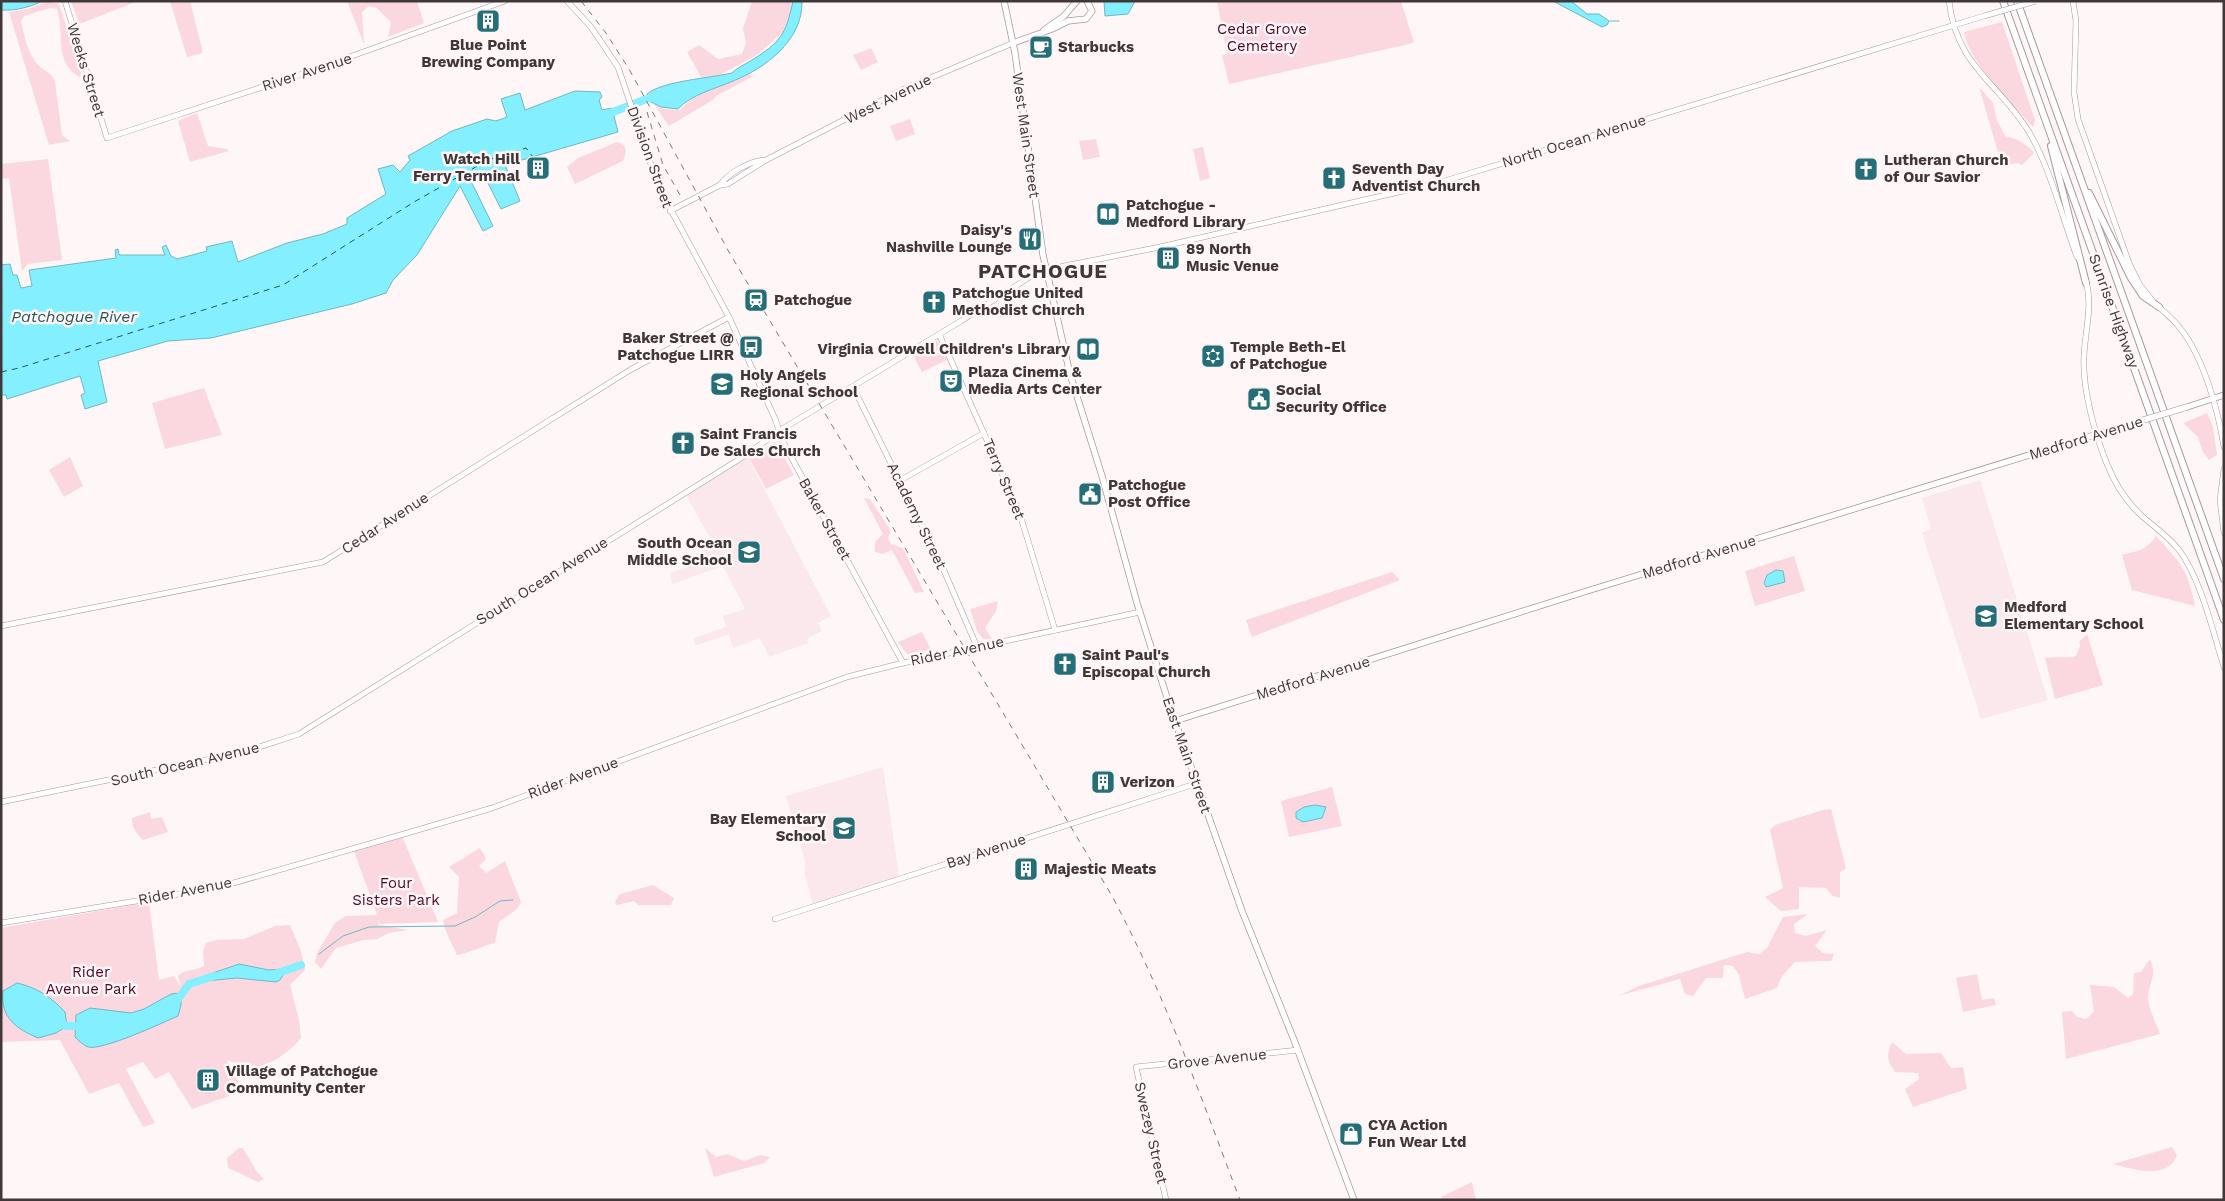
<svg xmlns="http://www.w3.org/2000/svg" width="2225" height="1201" viewBox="0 0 2225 1201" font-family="'Work Sans',sans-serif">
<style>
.built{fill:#fae8ec}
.green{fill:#fbd8df;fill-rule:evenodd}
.water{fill:#83efff;stroke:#6fb8c3}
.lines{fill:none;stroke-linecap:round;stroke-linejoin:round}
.stream{stroke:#6fb8c3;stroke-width:1}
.river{stroke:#83efff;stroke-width:8}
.ferry{stroke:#26565d;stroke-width:1;stroke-dasharray:6 5;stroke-linecap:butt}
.secondary-casing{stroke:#aa979b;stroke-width:6}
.primary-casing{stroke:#aa979b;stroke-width:7}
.highway-casing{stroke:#aa979b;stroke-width:8}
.secondary{stroke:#fff;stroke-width:5}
.primary{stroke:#fff;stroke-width:5.5}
.highway{stroke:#fff;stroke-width:6}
.rail{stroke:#7e7677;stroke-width:1;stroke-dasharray:6 6;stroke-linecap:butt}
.secondary-bridge-casing{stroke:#aa979b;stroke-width:6;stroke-linecap:butt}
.primary-bridge-casing{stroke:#aa979b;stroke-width:7;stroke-linecap:butt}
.secondary-bridge{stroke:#fff;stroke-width:5}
.primary-bridge{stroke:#fff;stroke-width:5.5}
.labels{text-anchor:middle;stroke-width:5;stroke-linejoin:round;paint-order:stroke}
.park-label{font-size:15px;fill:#510724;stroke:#fef6f7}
.poi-label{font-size:15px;font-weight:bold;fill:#3f3738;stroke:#fef6f7;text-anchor:start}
.street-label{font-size:15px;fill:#3f3738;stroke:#fef6f7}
.water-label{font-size:16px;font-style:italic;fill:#26565d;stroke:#fef6f7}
.district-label{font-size:20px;font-weight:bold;letter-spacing:1px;fill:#3f3738;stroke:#fef6f7}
</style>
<rect width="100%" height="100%" fill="#fef6f7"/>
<g class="built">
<polygon points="747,456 831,616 818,623 822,631 807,639 808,643 769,657 760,638 733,648 729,634 695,646 694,638 726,627 723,616 745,609 723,566 672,584 670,573 705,560 697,545 710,538 686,495"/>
<polygon points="1980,480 2048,700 1981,719 1922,533 1931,529 1922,498"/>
<polygon points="883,767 899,876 813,905 805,875 805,861 786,796"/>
</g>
<g class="green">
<path d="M 48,1 L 59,4 L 81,73 L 80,77 C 53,63 65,31 57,9 L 50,8 L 24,16 L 21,21 C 24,35 28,54 38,65 C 45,72 51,72 55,81 L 62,135 L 70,141 L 49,145 L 9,12 L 28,9 Z"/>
<polygon points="71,1 138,1 82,23 79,23"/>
<polygon points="170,1 190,1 203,53 187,57"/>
<polygon points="347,1 417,1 424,23 388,37 391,22 377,8 369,6 362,12 364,44"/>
<polygon points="752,1 792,1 791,12 783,32 757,55 718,76 701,77 687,52 699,45 718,59 742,54 746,43 743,29"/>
<polygon points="1217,1 1401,1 1414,43 1229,84 1222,55 1227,54"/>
<path d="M 2002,22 L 2035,120 L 2033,127 C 2011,102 1970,65 1964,32 Z"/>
<polygon points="871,48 878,62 861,70 853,55"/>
<path d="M 750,74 L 752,77 L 716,96 L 713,100 L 669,126 L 654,104 L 664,109 L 680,110 C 696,90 728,85 750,74 Z"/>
<path d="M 1979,87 L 1993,103 L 1997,120 L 2005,136 C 2018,139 2025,143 2034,153 L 2022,165 L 2017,163 L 2002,166 Z"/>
<polygon points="197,113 208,146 227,149 229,151 190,162 178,121"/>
<polygon points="910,119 915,134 896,141 890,126"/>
<polygon points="1096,139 1100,157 1083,160 1079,141"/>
<polygon points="617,142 624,145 626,151 623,161 575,184 567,167 578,158"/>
<polygon points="1203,147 1210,178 1200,181 1193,149"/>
<polygon points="48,159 62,260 28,264 22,271 9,178 1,179 1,164"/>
<polygon points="937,340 947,360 922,372 913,355"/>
<polygon points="204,388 222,435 165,449 152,403"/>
<polygon points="2207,413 2213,427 2217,455 2209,460 2203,452 2198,437 2183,423"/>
<polygon points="774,442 776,443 794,475 766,489 749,458"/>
<polygon points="70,457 83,486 64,497 49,470"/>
<polygon points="864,498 870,499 891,531 888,538 891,544 903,548 924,592 915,593 892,550 882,554 875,552 875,542 883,534"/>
<path d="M 2156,536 C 2181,563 2188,570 2195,606 L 2132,590 L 2122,555 C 2137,551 2147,550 2156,536 Z"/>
<polygon points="1794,556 1805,591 1755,606 1745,571"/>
<polygon points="1392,572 1400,580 1252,637 1246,620"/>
<polygon points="998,601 996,611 985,628 992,639 983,639 977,631 970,609"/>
<polygon points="922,632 931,650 907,654 898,642"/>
<path d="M 2087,634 L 2103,685 L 2055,699 L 2045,658 C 2055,656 2068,659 2076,656 L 2080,646 L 2079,642 Z"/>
<polygon points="1332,787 1342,826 1289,837 1281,801"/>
<polygon points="1831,809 1846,869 1840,872 1840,898 1833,896 1826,888 1799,887 1799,909 1781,911 1765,897 1783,888 1770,830 1775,825 1823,810"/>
<path d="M 150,812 L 151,819 L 162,817 L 168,832 L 143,840 C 137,834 131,827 132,818 Z"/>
<polygon points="402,836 438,922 380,924 378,920 379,925 408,930 389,933 377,939 364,940 336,948 321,969 315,962 317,953 335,923 346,916 377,915 354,851"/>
<path d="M 480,848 L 486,859 L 479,866 L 486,873 L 505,861 L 521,902 L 517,909 L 499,922 L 495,943 C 481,946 471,953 457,955 C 452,943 445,933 443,920 L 457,913 L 459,877 L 449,867 Z"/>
<polygon points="653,885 674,898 671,905 638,905 634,901 617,905 615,902 620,894"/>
<path d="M 149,902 L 159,980 L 174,976 L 181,987 L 178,976 C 185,969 195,971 204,966 L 203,952 L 206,943 L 216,940 L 244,939 L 275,926 L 290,925 L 301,951 L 305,970 L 290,985 L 299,1020 L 301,1038 C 287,1054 273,1064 253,1068 C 242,1060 237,1065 227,1060 L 243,1091 L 192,1109 L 169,1072 L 155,1079 L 143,1062 L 126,1069 L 155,1123 L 143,1127 L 119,1083 L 89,1094 L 60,1040 L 1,1042 L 1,928 ZM 239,964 L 269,970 L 284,969 L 276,982 L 237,978 L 205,981 L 207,975 Z"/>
<polygon points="1808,914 1794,924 1795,933 1806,936 1827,930 1815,946 1823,953 1834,954 1831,961 1795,962 1782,976 1777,988 1745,999 1739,975 1733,966 1724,965 1723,978 1706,978 1693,996 1685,994 1680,979 1618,996 1639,986 1747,952 1759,954 1767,948 1783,917"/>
<path d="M 2150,959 C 2158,976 2148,983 2148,999 C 2149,1009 2156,1023 2160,1034 L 2066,1059 L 2062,1012 L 2072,1011 L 2077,1017 L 2086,1019 L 2094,1012 L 2090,985 L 2114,987 L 2128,998 L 2133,994 L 2134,973 L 2141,972 Z"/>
<polygon points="1977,974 1982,1000 1994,998 1996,1005 1963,1012 1956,978"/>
<path d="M 1892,1042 L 1906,1054 L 1941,1053 L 1951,1068 L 1963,1067 L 1967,1089 L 1913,1107 L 1905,1089 L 1919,1079 L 1918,1073 L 1895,1072 C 1887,1061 1886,1055 1892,1042 Z"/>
<path d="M 2172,1147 L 2177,1155 C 2168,1181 2133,1169 2113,1164 Z"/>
<polygon points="239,1148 243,1148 257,1172 264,1179 258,1182 228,1168 227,1158"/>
<polygon points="705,1148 716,1157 727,1154 744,1161 760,1155 770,1157 764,1163 714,1177"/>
<polygon points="1472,1182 1476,1200 1442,1200 1441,1197"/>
</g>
<g class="water">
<path d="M 1,1 L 43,1 C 30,7 16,11 1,10 Z"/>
<path d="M 793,1 L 802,1 C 803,40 766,68 733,81 C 715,89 692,94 678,109 L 661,107 L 649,101 L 647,94 C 662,81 711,78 732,73 C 738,67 744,65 752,60 C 781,42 786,34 793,1 Z"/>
<polygon points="1104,1 1135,1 1128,14 1105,16"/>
<polygon points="1553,1 1571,1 1587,14 1599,14 1609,21 1607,25 1602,27"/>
<polygon points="575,91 600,92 602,97 599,100 602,110 612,108 618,132 505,165 520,201 501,209 482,171 468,175 493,226 483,231 460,186 417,255 393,280 386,293 352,304 211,338 168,341 98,361 107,402 85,409 81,395 85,393 80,376 7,399 6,395 1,395 1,265 10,264 13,275 17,275 21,288 32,286 29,270 116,258 115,250 118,249 119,255 165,255 162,247 166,245 171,256 177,259 207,251 206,247 232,241 238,262 287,243 323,234 347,224 347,218 386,194 378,169 393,165 400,172 410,160 408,156 452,131 487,119 496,121 507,117 501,99 520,93 525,110"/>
<polygon points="1776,570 1783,571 1785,582 1766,587 1764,583 1767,575"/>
<polygon points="1315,805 1326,807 1322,818 1303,822 1296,818 1296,812 1304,807"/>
<polygon points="239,964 269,970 284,969 285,972 280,980 276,982 237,978 205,981 207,975"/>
<path d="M 17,983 C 38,988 51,997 65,1012 L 67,1026 L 56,1033 L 38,1038 C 17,1029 0,1018 3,991 Z"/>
<path d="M 181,993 L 181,1005 L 178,1016 C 162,1023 102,1051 88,1047 C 83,1045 78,1040 75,1037 L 76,1015 L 90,1008 L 131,1013 L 144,1009 L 171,994 Z"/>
</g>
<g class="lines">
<g class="stream">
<polyline points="1610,21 1619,21"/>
<polyline points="319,954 343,936 369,927 455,926 475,917 500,901 513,900"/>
</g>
<g class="river">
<polyline points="605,115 657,95"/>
<polyline points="275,974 301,965"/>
<polyline points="176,1002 189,984 214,976"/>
<polyline points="58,1022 67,1026 83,1026"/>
</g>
<polyline class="ferry" points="1,372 19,368 283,285 414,202 488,160 526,148 533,157"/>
<g class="secondary-casing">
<g id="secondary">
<polyline points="65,1 107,138 302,74 505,1"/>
<polyline points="567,1 591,27 618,67 659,188 729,317 776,421 781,438 795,464 903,663"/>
<path d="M 1949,1 C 1956,66 1999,83 2029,132 C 2050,167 2062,217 2077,257"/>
<polyline points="2073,1 2076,21 2074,92 2078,119 2129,263 2140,285 2152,300"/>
<path d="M 720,185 C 728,173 749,162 763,160"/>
<polyline points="670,211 720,185 728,184 766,160 904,89 1013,43"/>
<path d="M 2086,281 C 2093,307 2085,330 2084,356 C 2082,388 2095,435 2107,464 C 2115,484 2126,502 2143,517 C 2156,528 2169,537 2179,550 C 2201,579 2213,632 2224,667"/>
<path d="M 2158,306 C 2165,313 2173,319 2180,328 C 2204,358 2218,410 2224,447"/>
<polyline points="939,334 1019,511 1055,630"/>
<polyline points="853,387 942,566 977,647"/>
<polyline points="2224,469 2220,500 2224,533"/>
<polyline points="899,481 984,433"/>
<polyline points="1,626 323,562 630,370 729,317"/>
<polyline points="1,802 244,752 299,734 746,455 779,431 961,321 1039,271 1160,247 1438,183 1984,16"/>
<polyline points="775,919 1198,783"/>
<polyline points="1,923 216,888 404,834 492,808 847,677 903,663 1140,612"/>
<polyline points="1166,1200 1136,1067 1298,1050"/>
</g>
</g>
<g class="primary-casing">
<g id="primary">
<polyline points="1004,1 1015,53 1043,255 1070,374 1102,476 1137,603 1170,707 1242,911 1294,1040 1354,1200"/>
<polyline points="1044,30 1064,16 1077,1"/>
<polyline points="1013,43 1052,29 1068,21 1086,19 1092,11 1087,1"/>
<polyline points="2187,407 2224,395"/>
<polyline points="1175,721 1587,591 2130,424"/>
</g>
</g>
<g class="highway-casing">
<g id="highway">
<polyline points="2003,1 2224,620"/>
<polyline points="2017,1 2224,579"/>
<polyline points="2051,146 2086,283"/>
<polyline points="2089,193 2131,278 2143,296 2159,307"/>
</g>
</g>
<use href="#secondary" class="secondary"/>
<use href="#primary" class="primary"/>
<use href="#highway" class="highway"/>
<g class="rail">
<path d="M 581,1 L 606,33 L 629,69 L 729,252 L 1112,896 C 1164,993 1201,1097 1240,1200"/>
<polyline points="647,112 663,165 680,195"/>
</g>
<g class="secondary-bridge-casing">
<polyline id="secondary-bridge" points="1984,16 2036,1"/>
</g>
<g class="primary-bridge-casing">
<polyline id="primary-bridge" points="2130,424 2187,407"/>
</g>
<use href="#secondary-bridge" class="secondary-bridge"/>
<use href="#primary-bridge" class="primary-bridge"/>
</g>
<defs>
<g id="building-square" transform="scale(1.25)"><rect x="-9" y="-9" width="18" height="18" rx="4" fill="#256e78" stroke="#fef6f7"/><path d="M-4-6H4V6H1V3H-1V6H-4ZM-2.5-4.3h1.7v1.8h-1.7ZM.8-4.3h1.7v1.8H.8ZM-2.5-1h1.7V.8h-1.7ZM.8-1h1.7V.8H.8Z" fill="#fff"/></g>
<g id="cafe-square" transform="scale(1.25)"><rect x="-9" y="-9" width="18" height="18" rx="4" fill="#256e78" stroke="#fef6f7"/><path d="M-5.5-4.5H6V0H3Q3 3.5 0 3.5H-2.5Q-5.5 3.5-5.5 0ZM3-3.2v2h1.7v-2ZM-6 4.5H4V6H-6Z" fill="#fff"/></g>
<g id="church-square" transform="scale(1.25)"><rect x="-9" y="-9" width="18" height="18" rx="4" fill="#256e78" stroke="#fef6f7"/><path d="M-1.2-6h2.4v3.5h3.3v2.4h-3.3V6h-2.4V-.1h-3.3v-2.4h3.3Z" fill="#fff"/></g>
<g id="library-square" transform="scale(1.25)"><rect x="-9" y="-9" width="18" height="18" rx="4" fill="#256e78" stroke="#fef6f7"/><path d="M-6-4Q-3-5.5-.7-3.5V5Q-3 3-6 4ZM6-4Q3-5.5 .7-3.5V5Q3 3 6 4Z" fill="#fff"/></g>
<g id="restaurant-square" transform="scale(1.25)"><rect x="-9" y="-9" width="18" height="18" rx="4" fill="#256e78" stroke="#fef6f7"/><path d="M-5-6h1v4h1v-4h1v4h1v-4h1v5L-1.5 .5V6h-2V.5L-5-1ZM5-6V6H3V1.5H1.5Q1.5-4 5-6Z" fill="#fff"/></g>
<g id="station-square" transform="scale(1.25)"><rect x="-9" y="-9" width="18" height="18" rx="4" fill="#256e78" stroke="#fef6f7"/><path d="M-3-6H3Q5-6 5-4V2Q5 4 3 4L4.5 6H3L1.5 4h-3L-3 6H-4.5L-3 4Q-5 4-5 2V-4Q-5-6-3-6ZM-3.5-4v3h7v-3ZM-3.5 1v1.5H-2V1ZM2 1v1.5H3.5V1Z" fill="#fff"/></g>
<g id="bus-square" transform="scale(1.25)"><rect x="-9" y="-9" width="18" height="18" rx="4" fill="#256e78" stroke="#fef6f7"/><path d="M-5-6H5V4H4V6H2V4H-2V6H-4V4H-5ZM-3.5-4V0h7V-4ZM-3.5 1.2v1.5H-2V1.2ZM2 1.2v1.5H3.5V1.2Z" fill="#fff"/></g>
<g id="synagogue-square" transform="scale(1.25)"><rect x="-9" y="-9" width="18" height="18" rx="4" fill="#256e78" stroke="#fef6f7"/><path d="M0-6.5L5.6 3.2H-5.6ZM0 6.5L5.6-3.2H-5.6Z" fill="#fff"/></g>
<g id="theatre-square" transform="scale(1.25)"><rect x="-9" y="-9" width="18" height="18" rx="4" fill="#256e78" stroke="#fef6f7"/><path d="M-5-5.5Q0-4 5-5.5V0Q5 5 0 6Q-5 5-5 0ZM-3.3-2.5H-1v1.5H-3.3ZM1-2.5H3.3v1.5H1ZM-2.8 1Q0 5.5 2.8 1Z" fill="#fff"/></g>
<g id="school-square" transform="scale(1.25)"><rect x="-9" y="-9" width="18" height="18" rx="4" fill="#256e78" stroke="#fef6f7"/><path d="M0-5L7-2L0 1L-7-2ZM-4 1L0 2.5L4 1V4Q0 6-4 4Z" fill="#fff"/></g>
<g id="civic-square" transform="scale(1.25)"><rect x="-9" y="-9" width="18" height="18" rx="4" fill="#256e78" stroke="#fef6f7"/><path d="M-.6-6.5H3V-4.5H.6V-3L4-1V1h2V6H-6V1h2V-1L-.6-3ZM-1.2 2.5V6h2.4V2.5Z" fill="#fff"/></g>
<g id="shop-square" transform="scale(1.25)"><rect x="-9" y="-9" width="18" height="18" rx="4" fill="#256e78" stroke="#fef6f7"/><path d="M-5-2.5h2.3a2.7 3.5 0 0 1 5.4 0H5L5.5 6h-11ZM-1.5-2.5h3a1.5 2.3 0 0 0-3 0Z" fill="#fff"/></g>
</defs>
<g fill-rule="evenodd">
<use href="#building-square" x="488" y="21"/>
<use href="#cafe-square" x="1041" y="47"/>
<use href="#building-square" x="538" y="168"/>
<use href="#church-square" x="1866" y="169"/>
<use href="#church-square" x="1334" y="178"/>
<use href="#library-square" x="1108" y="214"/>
<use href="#restaurant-square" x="1030" y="239"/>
<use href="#building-square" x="1168" y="258"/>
<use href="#station-square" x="756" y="300"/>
<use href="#church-square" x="934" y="302"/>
<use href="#bus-square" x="751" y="347"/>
<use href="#library-square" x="1088" y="349"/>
<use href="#synagogue-square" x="1213" y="356"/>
<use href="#theatre-square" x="951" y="381"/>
<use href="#school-square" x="722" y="384"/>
<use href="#civic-square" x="1259" y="399"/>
<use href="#church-square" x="683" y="443"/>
<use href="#civic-square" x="1090" y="494"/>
<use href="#school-square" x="749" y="552"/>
<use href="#school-square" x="1986" y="616"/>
<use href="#church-square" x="1065" y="664"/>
<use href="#building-square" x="1103" y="782"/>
<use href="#school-square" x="844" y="828"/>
<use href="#building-square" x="1026" y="869"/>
<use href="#building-square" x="208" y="1080"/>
<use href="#shop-square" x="1351" y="1134"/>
</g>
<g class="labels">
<g class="park-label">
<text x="1262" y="34">Cedar Grove<tspan x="1262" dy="17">Cemetery</tspan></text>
<text x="396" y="888">Four<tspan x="396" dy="17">Sisters Park</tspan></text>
<text x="91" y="977">Rider<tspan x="91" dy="17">Avenue Park</tspan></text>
</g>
<g class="poi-label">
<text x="488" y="50" text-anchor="middle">Blue Point<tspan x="488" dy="17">Brewing Company</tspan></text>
<text x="1058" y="52">Starbucks</text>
<text x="520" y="164" text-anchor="end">Watch Hill<tspan x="520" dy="17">Ferry Terminal</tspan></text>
<text x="1884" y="165">Lutheran Church<tspan x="1884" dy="17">of Our Savior</tspan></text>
<text x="1352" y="174">Seventh Day<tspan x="1352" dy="17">Adventist Church</tspan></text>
<text x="1126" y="210">Patchogue -<tspan x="1126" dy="17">Medford Library</tspan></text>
<text x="1012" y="235" text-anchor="end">Daisy's<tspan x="1012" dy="17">Nashville Lounge</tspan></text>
<text x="1186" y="254">89 North<tspan x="1186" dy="17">Music Venue</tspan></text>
<text x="952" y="298">Patchogue United<tspan x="952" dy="17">Methodist Church</tspan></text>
<text x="774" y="305">Patchogue</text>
<text x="734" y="343" text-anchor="end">Baker Street @<tspan x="734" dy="17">Patchogue LIRR</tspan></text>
<text x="1230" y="352">Temple Beth-El<tspan x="1230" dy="17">of Patchogue</tspan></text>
<text x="1070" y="354" text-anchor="end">Virginia Crowell Children's Library</text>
<text x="968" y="377">Plaza Cinema &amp;<tspan x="968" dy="17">Media Arts Center</tspan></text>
<text x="740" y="380">Holy Angels<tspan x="740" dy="17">Regional School</tspan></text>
<text x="1276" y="395">Social<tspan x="1276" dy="17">Security Office</tspan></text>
<text x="700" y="439">Saint Francis<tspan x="700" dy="17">De Sales Church</tspan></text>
<text x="1108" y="490">Patchogue<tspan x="1108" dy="17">Post Office</tspan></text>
<text x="732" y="548" text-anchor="end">South Ocean<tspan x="732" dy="17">Middle School</tspan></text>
<text x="2004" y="612">Medford<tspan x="2004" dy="17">Elementary School</tspan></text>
<text x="1082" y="660">Saint Paul's<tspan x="1082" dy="17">Episcopal Church</tspan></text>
<text x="1120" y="787">Verizon</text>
<text x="826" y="824" text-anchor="end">Bay Elementary<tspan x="826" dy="17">School</tspan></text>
<text x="1044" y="874">Majestic Meats</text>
<text x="226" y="1076">Village of Patchogue<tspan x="226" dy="17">Community Center</tspan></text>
<text x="1368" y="1130">CYA Action<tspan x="1368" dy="17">Fun Wear Ltd</tspan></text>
</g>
<g class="street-label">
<text transform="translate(86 70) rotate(73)" y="5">Weeks Street</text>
<text transform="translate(307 72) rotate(-18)" y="5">River Avenue</text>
<text transform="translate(888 99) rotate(-26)" y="5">West Avenue</text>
<text transform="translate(1026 135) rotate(82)" y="5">West Main Street</text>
<text transform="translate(1574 141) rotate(-17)" y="5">North Ocean Avenue</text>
<text transform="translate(650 157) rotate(70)" y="5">Division Street</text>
<text transform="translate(2114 311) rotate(70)" y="5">Sunrise Highway</text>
<text transform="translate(2086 438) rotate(-17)" y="5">Medford Avenue</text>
<text transform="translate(1004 479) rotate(67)" y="5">Terry Street</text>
<text transform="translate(917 516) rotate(64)" y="5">Academy Street</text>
<text transform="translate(825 519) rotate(61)" y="5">Baker Street</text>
<text transform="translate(385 523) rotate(-33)" y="5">Cedar Avenue</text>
<text transform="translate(1699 557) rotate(-17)" y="5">Medford Avenue</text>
<text transform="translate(542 581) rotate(-32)" y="5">South Ocean Avenue</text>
<text transform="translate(957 651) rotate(-12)" y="5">Rider Avenue</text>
<text transform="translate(1313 678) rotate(-17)" y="5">Medford Avenue</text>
<text transform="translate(1187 755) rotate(71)" y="5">East Main Street</text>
<text transform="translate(185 764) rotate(-13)" y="5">South Ocean Avenue</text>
<text transform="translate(573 778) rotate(-20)" y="5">Rider Avenue</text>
<text transform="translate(986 851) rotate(-18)" y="5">Bay Avenue</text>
<text transform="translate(185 891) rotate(-11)" y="5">Rider Avenue</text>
<text transform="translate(1217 1059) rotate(-6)" y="5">Grove Avenue</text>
<text transform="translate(1151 1133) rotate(77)" y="5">Swezey Street</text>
</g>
<g class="water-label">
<text x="74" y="322">Patchogue River</text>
</g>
<g class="district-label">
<text x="1043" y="278">PATCHOGUE</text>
</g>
</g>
<rect width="2225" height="1201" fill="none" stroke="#3f3738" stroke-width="5"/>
</svg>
